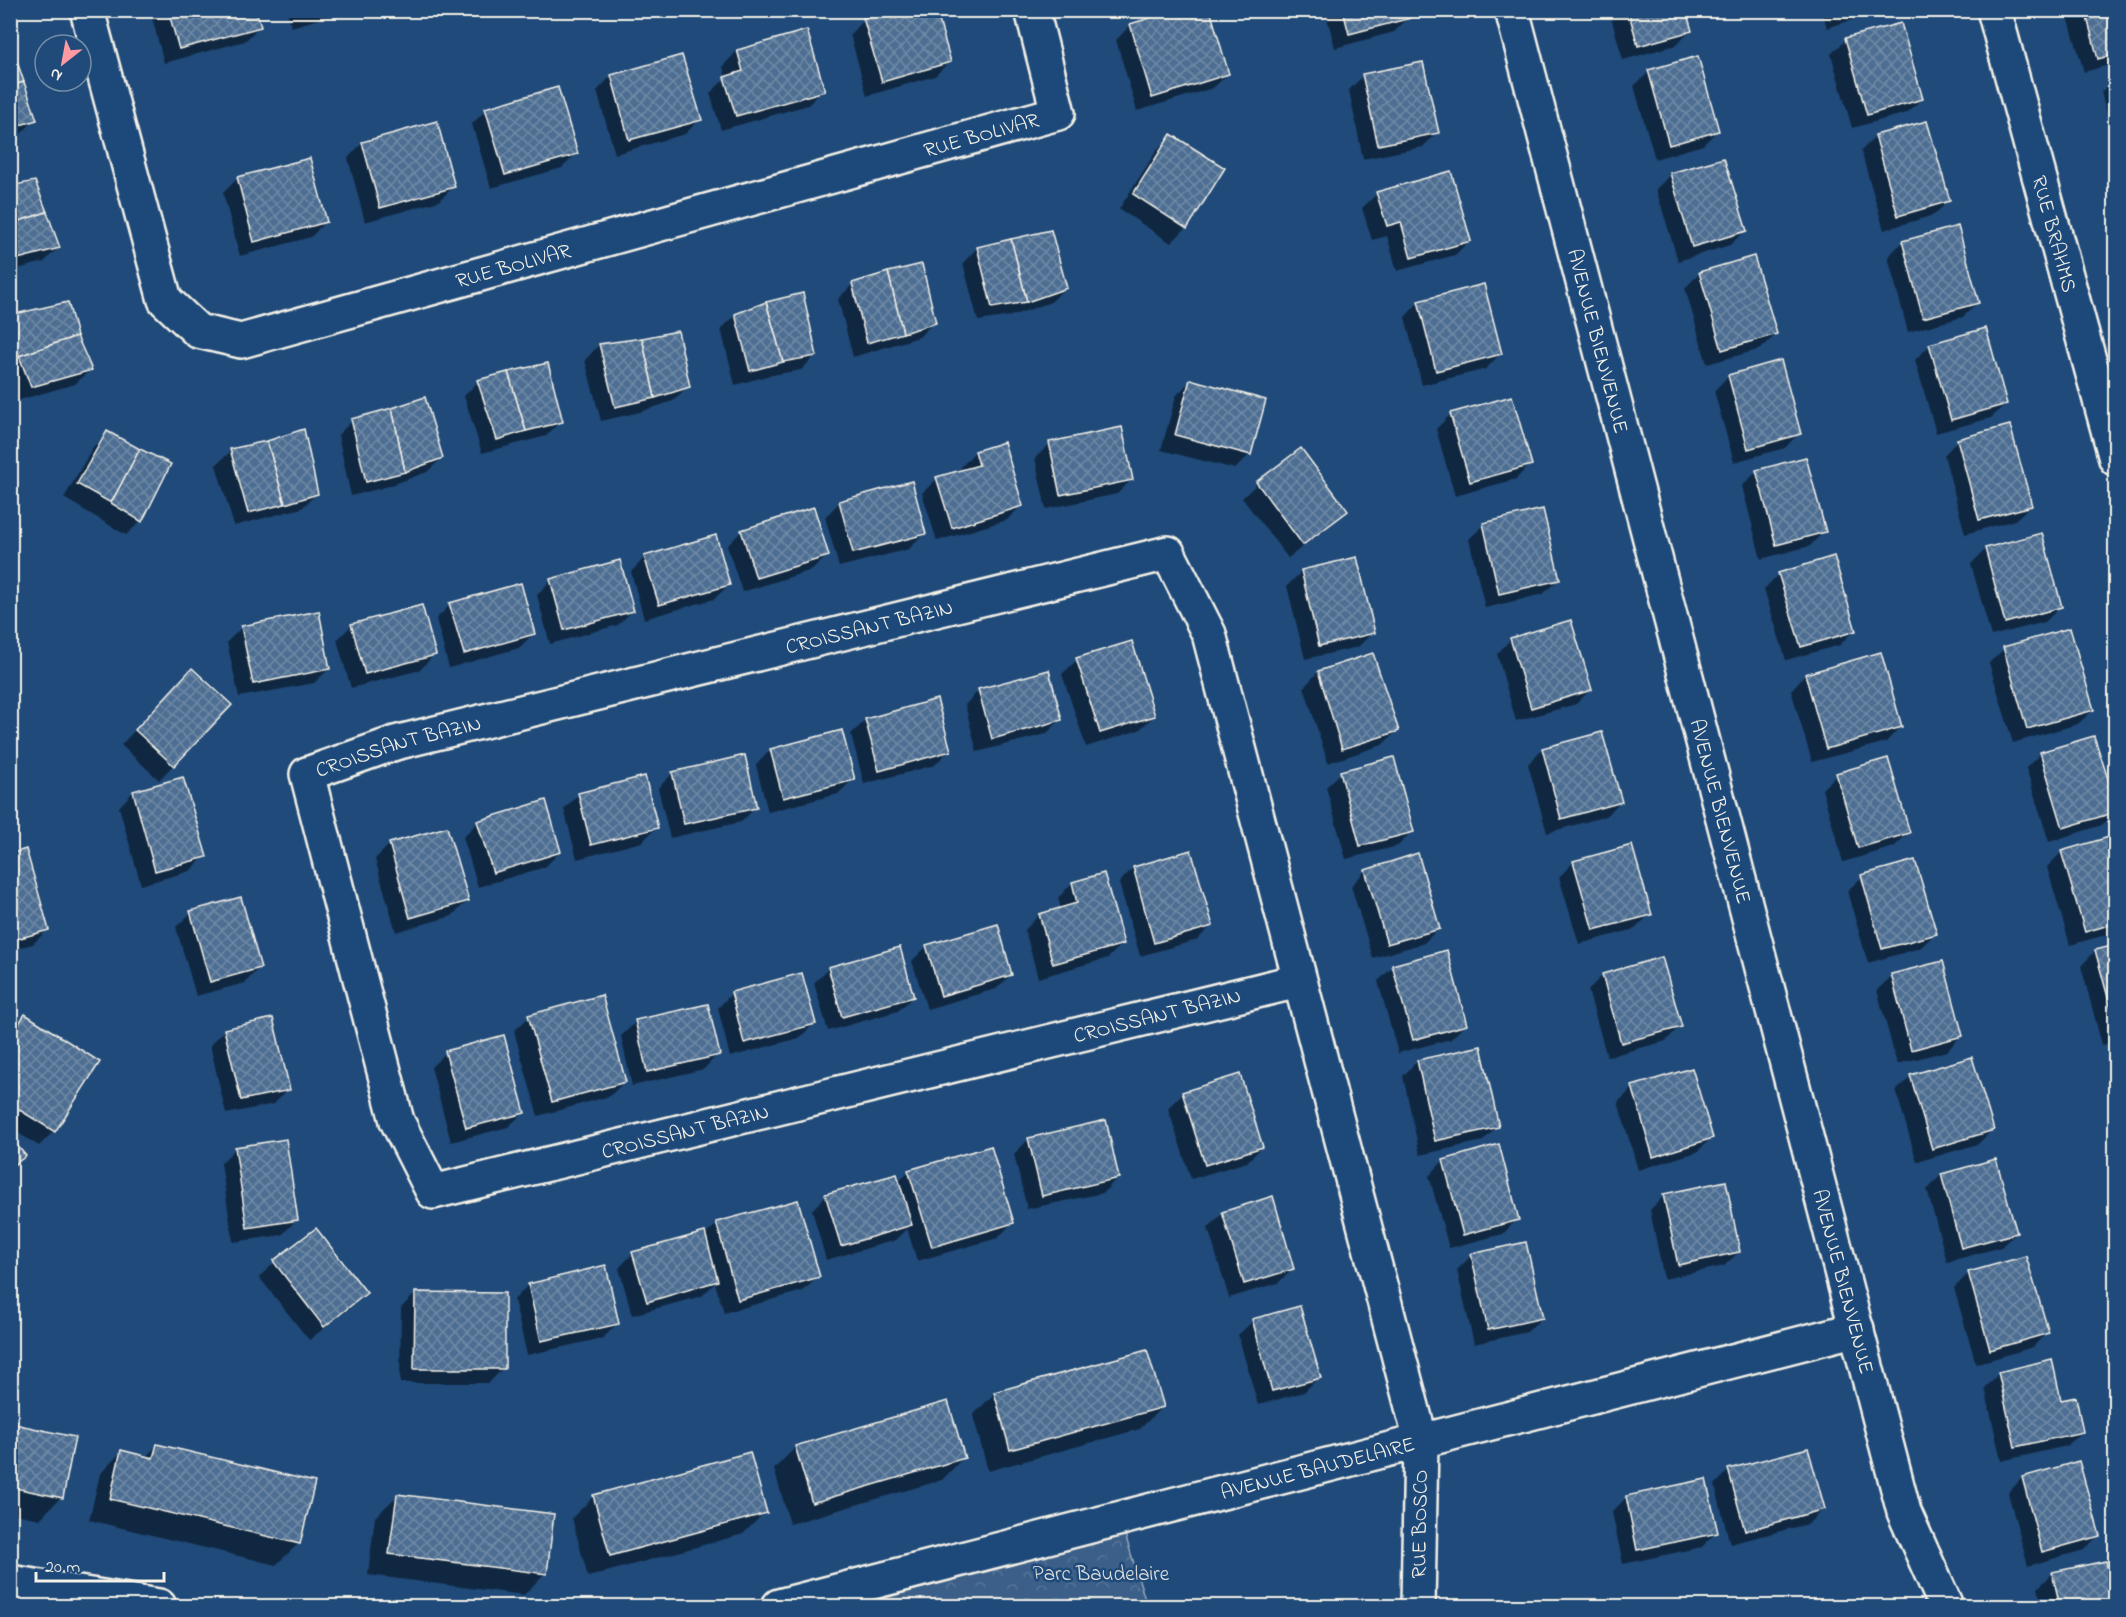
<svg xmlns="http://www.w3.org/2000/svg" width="2126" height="1617" viewBox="0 0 2126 1617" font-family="'Indie Flower',sans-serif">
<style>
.park{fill:url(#park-crowns);stroke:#97a8b8;stroke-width:1.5}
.shadow{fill:#0007}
.building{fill:url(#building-cross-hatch);stroke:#f4f1e8;stroke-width:1.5}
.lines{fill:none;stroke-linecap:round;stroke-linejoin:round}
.minor-casing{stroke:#f4f1e8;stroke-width:38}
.minor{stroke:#1f4a7a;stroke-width:33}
.labels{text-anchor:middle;stroke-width:5;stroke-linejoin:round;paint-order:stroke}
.street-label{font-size:21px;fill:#f4f1e8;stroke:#1f4a7a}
.park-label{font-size:21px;fill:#e1e2de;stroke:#1f4a7a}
</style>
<defs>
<pattern id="park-crowns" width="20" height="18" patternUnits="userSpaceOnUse" patternTransform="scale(1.5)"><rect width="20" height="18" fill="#3a5f88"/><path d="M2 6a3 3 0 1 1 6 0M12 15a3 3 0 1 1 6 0" fill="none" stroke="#577699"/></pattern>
<pattern id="building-cross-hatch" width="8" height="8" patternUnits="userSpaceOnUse" patternTransform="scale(1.5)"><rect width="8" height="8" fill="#4d6e92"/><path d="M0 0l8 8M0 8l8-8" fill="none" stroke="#708aa6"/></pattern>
</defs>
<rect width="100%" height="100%" fill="#1f4a7a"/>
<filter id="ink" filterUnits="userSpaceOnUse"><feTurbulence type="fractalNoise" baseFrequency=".0167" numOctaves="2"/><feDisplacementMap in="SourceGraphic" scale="12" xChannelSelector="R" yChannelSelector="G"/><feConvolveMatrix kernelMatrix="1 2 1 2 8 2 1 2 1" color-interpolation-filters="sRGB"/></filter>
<g filter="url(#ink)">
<polygon class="park" points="1124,1531 1147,1606 857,1606"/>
<g class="shadow">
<polygon points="150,10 255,10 259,27 245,41 164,63"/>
<polygon points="287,10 351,10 291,27"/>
<polygon points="1180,10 1228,74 1213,88 1137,111 1116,40 1130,26"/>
<polygon points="1325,10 1407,10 1409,17 1394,32 1335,48"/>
<polygon points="1609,10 1685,10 1691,31 1676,45 1623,60"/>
<polygon points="1822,10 1882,10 1827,28"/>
<polygon points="2066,10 2116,10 2116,63 2084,72"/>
<polygon points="864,20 949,62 935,76 867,96 850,34"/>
<polygon points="1846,40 1922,99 1907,113 1852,128 1831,54"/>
<polygon points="10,44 35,119 21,134 10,137"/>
<polygon points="737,51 823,90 808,105 721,130 710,93 726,78 723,66"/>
<polygon points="681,56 700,119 685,134 615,154 597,91 611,76"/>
<polygon points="1649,72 1718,130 1703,145 1655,159 1634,86"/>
<polygon points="1363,76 1437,132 1423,147 1363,159 1349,90"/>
<polygon points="2116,78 2116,147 2101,92"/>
<polygon points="486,110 577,153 562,168 491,188 472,124"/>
<polygon points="1171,136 1223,169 1186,228 1171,243 1119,209 1157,150"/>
<polygon points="1876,136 1948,201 1934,215 1884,230 1861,151"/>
<polygon points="362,143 453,187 439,201 365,222 348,158"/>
<polygon points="1671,174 1745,231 1730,245 1678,261 1656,189"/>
<polygon points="238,178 325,222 311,237 240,256 223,193"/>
<polygon points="10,188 59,247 44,262 10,271"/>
<polygon points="1377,194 1469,241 1455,255 1397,271 1387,236 1372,240 1362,208"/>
<polygon points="1050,232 1066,287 1051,302 1011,316 978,321 963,263 977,248"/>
<polygon points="1902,242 1977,303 1963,317 1908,332 1888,257"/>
<polygon points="1753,258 1776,334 1761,349 1707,364 1685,288 1699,274"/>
<polygon points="853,284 934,322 919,337 853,357 838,299"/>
<polygon points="1419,302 1500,354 1486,369 1422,385 1405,317"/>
<polygon points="736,315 815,356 801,370 767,376 735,385 721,329"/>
<polygon points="10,317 90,370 75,384 16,401 10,384"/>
<polygon points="599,345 688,386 673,401 640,412 601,421 585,360"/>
<polygon points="1930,345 2006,403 1991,418 1936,433 1915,360"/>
<polygon points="1728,376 1799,433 1785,448 1734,462 1714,391"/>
<polygon points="1190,381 1264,401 1249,455 1235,469 1161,450 1176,396"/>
<polygon points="478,382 561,421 546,436 482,453 464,396"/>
<polygon points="1451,414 1530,464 1516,479 1455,496 1436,429"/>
<polygon points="352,421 442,458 427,472 389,486 351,496 338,435"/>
<polygon points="303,431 317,493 302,508 234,526 216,465 231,451"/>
<polygon points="108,433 141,521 126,535 64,498 93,447"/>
<polygon points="1958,440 2030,506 2015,520 1965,534 1944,455"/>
<polygon points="1050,444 1132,479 1117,494 1046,509 1035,458"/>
<polygon points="1300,450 1346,510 1331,525 1288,558 1242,498 1257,484"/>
<polygon points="975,452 1022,505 1007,520 937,541 922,493 937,479 962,471 961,467"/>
<polygon points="1757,471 1824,531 1810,546 1761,559 1742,486"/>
<polygon points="840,502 924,534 909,549 839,567 825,517"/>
<polygon points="1484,525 1558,580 1543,594 1485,608 1469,539"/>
<polygon points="742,531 827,556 812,570 742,592 727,546"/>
<polygon points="1986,549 2060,607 2045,622 1991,636 1971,564"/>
<polygon points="645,557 729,585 714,599 644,619 631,572"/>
<polygon points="1302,571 1373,632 1358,647 1305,659 1287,586"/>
<polygon points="1779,574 1854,630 1840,645 1786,660 1764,589"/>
<polygon points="551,580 632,611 618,625 550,644 537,595"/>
<polygon points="450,605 533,634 519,648 449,668 436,619"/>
<polygon points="352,625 434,655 420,670 351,688 337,640"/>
<polygon points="242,627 329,669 314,683 239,697 227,642"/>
<polygon points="1511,639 1590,690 1576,704 1516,721 1497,654"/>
<polygon points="2004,649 2093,710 2078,724 2013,743 1989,663"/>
<polygon points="1372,655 1397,731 1382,745 1328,763 1304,687 1318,672"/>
<polygon points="1077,660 1154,716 1139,730 1086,747 1062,674"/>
<polygon points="1805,675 1900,727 1886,742 1812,762 1791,690"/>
<polygon points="177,685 229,706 159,780 121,745"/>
<polygon points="979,690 1060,720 1046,734 977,752 965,705"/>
<polygon points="866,720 949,750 935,765 864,784 851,734"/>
<polygon points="1601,734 1620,802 1606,816 1547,833 1528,764 1542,749"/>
<polygon points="2093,738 2116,811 2102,825 2049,842 2026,768 2040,754"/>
<polygon points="770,750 853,779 838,794 768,812 756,765"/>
<polygon points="673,773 756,807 741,822 670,838 658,788"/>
<polygon points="1341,773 1412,831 1398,846 1346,859 1326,787"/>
<polygon points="1837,775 1908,833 1894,847 1843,862 1822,789"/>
<polygon points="133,792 205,856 190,871 141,885 119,807"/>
<polygon points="578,795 657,827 642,842 577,859 564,809"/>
<polygon points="478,822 560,852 545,867 478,887 463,837"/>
<polygon points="446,828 467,901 452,916 396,932 375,859 389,845"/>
<polygon points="2116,836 2116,932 2070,945 2047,867 2062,852"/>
<polygon points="1190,852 1211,926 1197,940 1140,956 1119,883 1133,868"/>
<polygon points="10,855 48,929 33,944 10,950"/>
<polygon points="1574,862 1650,914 1635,929 1579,944 1559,877"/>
<polygon points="1365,871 1439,928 1424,943 1373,958 1351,886"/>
<polygon points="1862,877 1935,934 1920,948 1868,963 1847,891"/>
<polygon points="1072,883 1122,944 1108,958 1038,978 1025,930 1039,915 1061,909 1058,898"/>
<polygon points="191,913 259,968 245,983 196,996 176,927"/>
<polygon points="927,946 1011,975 996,989 927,1009 912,961"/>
<polygon points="2116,946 2116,1042 2102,1045 2081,966 2095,951"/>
<polygon points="1393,967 1466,1024 1451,1039 1398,1053 1378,981"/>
<polygon points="829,968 913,997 898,1011 828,1031 814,983"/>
<polygon points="1603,975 1680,1026 1666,1041 1607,1057 1588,990"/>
<polygon points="1892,976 1961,1036 1947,1051 1897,1064 1877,990"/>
<polygon points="732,993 814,1024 799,1038 730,1057 718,1008"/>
<polygon points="26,1016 98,1062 54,1131 39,1146 10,1128 10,1031"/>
<polygon points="529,1017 625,1081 610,1096 538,1116 514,1031"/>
<polygon points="636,1022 718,1054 704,1069 632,1086 621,1036"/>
<polygon points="225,1030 288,1089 274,1104 226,1114 210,1045"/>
<polygon points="446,1053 523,1113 508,1127 451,1142 431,1067"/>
<polygon points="1417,1061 1497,1126 1483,1141 1420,1155 1403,1076"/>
<polygon points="2116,1065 2116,1093 2109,1071"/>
<polygon points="1911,1077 1992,1130 1978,1144 1917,1162 1896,1091"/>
<polygon points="1633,1088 1712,1137 1697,1152 1638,1170 1618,1102"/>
<polygon points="1183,1093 1262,1147 1247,1162 1191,1179 1168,1108"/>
<polygon points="1029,1139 1117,1178 1103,1193 1027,1209 1014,1154"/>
<polygon points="236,1148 296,1220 282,1235 233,1242 221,1163"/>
<polygon points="1443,1161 1517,1219 1503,1234 1449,1248 1429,1176"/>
<polygon points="1995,1161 2016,1233 2001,1247 1947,1262 1927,1190 1941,1175"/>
<polygon points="909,1171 1012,1223 998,1238 917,1261 907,1228 896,1240 826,1260 812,1210 826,1195 898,1182"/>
<polygon points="1664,1196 1739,1252 1724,1266 1664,1279 1650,1210"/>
<polygon points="1223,1213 1293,1269 1278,1283 1229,1298 1208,1228"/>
<polygon points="717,1224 818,1277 803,1291 724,1313 715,1283 702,1296 632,1315 619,1268 633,1253 704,1236"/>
<polygon points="316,1230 365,1293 350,1308 309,1340 259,1277 274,1263"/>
<polygon points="1472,1255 1542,1318 1527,1332 1474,1344 1457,1270"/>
<polygon points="2025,1257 2047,1332 2033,1347 1976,1364 1954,1288 1968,1274"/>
<polygon points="528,1285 618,1323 603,1338 527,1355 514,1300"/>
<polygon points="415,1294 503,1368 489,1383 400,1383 401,1308"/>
<polygon points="1253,1321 1319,1377 1304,1392 1258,1405 1238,1335"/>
<polygon points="1999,1373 2060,1402 2082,1431 2067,1446 2001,1461 1985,1388"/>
<polygon points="994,1394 1162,1407 1140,1429 988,1471 973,1415"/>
<polygon points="10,1425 61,1497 40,1519 10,1513"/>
<polygon points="157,1445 313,1483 298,1544 276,1565 89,1520 100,1474 121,1452 145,1458"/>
<polygon points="796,1447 963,1458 942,1480 790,1524 774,1469"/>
<polygon points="2078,1463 2099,1535 2084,1550 2028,1566 2008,1493 2022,1478"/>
<polygon points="1729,1470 1823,1509 1808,1524 1730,1544 1715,1485"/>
<polygon points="397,1496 545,1573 524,1595 368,1575 375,1517"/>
<polygon points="594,1496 765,1512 743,1534 588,1577 572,1518"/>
<polygon points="1626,1498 1716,1532 1702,1547 1623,1564 1612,1512"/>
<polygon points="2105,1562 2114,1606 2042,1606 2038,1588 2053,1573"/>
</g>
<g class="building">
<polygon points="168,10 256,10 261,27 179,49"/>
<polygon points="891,10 936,10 951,62 882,82 863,18"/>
<polygon points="1175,10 1210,10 1229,74 1152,98 1130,24"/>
<polygon points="1343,10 1409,10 1411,18 1349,34"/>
<polygon points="1628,10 1686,10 1692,31 1638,46"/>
<polygon points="2085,10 2116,10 2116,54 2098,59"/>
<polygon points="1901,23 1923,99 1867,115 1845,38"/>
<polygon points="807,30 825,91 736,116 724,77 743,71 737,50"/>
<polygon points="10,41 24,82 10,86"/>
<polygon points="682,55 702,120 629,140 611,75"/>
<polygon points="1698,56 1719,131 1669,145 1648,70"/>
<polygon points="1423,62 1439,133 1378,145 1362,74"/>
<polygon points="24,82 37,120 10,128 10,86"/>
<polygon points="558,87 578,154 505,175 485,108"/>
<polygon points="437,121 455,187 380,208 362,142"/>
<polygon points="1927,121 1950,201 1898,216 1875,135"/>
<polygon points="1171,134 1225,168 1187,229 1133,194"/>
<polygon points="310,158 327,222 254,242 237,177"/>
<polygon points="1724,158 1747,231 1692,247 1670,173"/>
<polygon points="1451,171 1471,241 1411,258 1401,222 1387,226 1376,192"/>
<polygon points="35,181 47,212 10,224 10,186"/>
<polygon points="47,212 60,248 10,261 10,224"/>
<polygon points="1958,226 1979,303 1923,318 1902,241"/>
<polygon points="1051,230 1067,288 1027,302 1011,239"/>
<polygon points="1011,239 1027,302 992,308 977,247"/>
<polygon points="1754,256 1777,334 1722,350 1699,272"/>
<polygon points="922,264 936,323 903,333 888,272"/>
<polygon points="888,272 903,333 867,343 852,283"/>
<polygon points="1484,284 1502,354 1436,371 1418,301"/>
<polygon points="803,293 817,356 783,362 766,302"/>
<polygon points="68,302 77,336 19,356 10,329 10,315"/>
<polygon points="766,302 783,362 750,371 735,314"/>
<polygon points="1986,328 2007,404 1951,420 1929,344"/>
<polygon points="678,331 690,387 655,398 642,338"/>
<polygon points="77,336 92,370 31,387 19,356"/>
<polygon points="642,338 655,398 615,407 599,344"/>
<polygon points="1781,360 1801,434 1748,449 1728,375"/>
<polygon points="548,363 563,422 526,431 508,372"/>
<polygon points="508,372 526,431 497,440 477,380"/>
<polygon points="1190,379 1266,400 1251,455 1175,435"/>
<polygon points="1512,396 1532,465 1470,482 1450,413"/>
<polygon points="425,397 443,458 405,472 392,408"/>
<polygon points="392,408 405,472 366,482 351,419"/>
<polygon points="2010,425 2032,506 1979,520 1957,439"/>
<polygon points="1122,427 1133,480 1060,495 1049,442"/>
<polygon points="304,429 318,494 285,504 267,441"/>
<polygon points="107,431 140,449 111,503 77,484"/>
<polygon points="267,441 285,504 248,513 230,449"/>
<polygon points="1004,442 1023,506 952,528 936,477 979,465 975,451"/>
<polygon points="1301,448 1348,511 1303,545 1256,482"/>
<polygon points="140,449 171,464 142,522 111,503"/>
<polygon points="1806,457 1826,532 1776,545 1756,470"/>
<polygon points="912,481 926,534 853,553 839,501"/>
<polygon points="814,507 829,556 756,578 741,530"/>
<polygon points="1543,509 1560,580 1499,594 1483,523"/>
<polygon points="2042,533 2062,607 2005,623 1985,548"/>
<polygon points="716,535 730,585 659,605 644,556"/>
<polygon points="1834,556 1856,631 1801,647 1778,573"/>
<polygon points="1357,557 1375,633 1319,646 1301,570"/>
<polygon points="620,560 634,611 564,630 550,579"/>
<polygon points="521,583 535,634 464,654 449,603"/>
<polygon points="422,605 436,655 365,674 351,624"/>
<polygon points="319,611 330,669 253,684 241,626"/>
<polygon points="1571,620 1592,690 1531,708 1510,638"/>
<polygon points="2070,628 2094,710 2027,729 2003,647"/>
<polygon points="1132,641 1155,716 1100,733 1076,658"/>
<polygon points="1881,652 1902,727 1826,749 1805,674"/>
<polygon points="1373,653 1399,731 1342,749 1318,671"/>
<polygon points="192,668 232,705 174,766 135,730"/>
<polygon points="1049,670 1062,720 992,739 978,689"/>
<polygon points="937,699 951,751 879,771 865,719"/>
<polygon points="842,730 855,780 783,798 770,749"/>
<polygon points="1602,732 1622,802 1561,819 1542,748"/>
<polygon points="2094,736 2116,803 2116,812 2063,828 2040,752"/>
<polygon points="745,755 757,808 684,824 672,772"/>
<polygon points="1394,757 1414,832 1360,846 1340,771"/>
<polygon points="1888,758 1910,833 1858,848 1836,773"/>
<polygon points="645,776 658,828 591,845 578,793"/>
<polygon points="183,777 207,857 155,871 133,791"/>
<polygon points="546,800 561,852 493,873 477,821"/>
<polygon points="447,827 469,901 410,918 389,843"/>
<polygon points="2116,835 2116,923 2085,932 2061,851"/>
<polygon points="1632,845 1652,915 1593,930 1573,861"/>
<polygon points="26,849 49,930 10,941 10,854"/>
<polygon points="1191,850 1213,926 1154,943 1133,867"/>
<polygon points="1418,853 1440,929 1387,944 1365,870"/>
<polygon points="1915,860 1937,934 1882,949 1861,875"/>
<polygon points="1104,873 1124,944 1053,964 1039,914 1077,903 1072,882"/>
<polygon points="241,897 261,968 210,982 190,911"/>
<polygon points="998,924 1012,975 941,996 926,945"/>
<polygon points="2116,945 2116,1027 2095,950"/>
<polygon points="900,947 914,997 842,1017 828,967"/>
<polygon points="1447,950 1467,1025 1413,1040 1392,965"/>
<polygon points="1662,957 1682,1027 1621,1043 1602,974"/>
<polygon points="1943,961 1963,1036 1911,1050 1891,974"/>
<polygon points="802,973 816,1024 744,1043 731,992"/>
<polygon points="602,995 626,1082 552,1102 528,1015"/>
<polygon points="708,1004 720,1055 647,1072 635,1020"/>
<polygon points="25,1014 100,1062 55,1132 10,1104 10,1037"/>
<polygon points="273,1018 290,1090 241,1100 224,1029"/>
<polygon points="504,1035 525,1113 466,1128 445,1051"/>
<polygon points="1481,1046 1499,1127 1435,1141 1417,1060"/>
<polygon points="1972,1057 1994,1130 1932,1149 1910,1075"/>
<polygon points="1692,1068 1713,1138 1653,1157 1632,1086"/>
<polygon points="1240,1074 1263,1147 1205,1165 1182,1092"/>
<polygon points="1106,1120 1119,1178 1042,1196 1028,1138"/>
<polygon points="10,1137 26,1156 10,1168"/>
<polygon points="286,1139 298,1220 247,1228 235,1147"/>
<polygon points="1499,1144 1519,1220 1463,1235 1443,1160"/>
<polygon points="991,1146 1014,1223 932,1247 908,1170"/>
<polygon points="1996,1159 2017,1233 1961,1248 1941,1174"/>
<polygon points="897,1174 912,1225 841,1246 825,1194"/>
<polygon points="1726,1181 1740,1252 1678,1265 1663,1194"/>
<polygon points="1273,1196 1294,1269 1244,1284 1222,1212"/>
<polygon points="798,1200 820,1277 738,1300 716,1222"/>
<polygon points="316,1228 367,1293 324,1327 273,1261"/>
<polygon points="705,1232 718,1281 647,1302 632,1252"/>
<polygon points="1526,1242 1543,1318 1488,1330 1471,1254"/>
<polygon points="2026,1256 2049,1333 1990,1350 1968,1272"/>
<polygon points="606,1265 619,1324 541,1341 528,1284"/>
<polygon points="415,1292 505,1293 505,1369 414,1369"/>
<polygon points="1300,1306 1321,1378 1272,1391 1252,1319"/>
<polygon points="1147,1350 1164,1407 1010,1450 994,1392"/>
<polygon points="2052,1359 2061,1400 2076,1397 2083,1432 2015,1447 1998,1372"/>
<polygon points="948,1401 965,1458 812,1503 795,1446"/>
<polygon points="10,1423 75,1437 63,1498 10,1487"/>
<polygon points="157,1444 315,1482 300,1544 110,1499 121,1450 153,1458"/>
<polygon points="1808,1448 1825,1509 1745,1531 1728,1469"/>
<polygon points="750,1452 767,1513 610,1556 593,1495"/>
<polygon points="2079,1461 2100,1536 2042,1552 2022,1477"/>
<polygon points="1706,1479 1718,1533 1637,1550 1626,1496"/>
<polygon points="397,1494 554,1514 547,1574 389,1554"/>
<polygon points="2106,1561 2116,1606 2060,1606 2052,1572"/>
</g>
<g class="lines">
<g class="minor-casing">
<g id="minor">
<path id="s1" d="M 87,10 L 165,300 L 198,331 L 241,341 L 1058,113 L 1032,10"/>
<path id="s2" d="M 1512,10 L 1904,1512 L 1946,1606"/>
<path id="s3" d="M 1994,10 L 2116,459"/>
<path id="s4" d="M 1298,981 L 433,1192 L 397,1121 L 307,774 L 395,743 L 1168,553 L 1209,634 L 1421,1441 L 1418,1606"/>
<polyline points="10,1582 159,1606"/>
<path id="s5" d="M 779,1606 L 1857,1329"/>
</g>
</g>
<use href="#minor" class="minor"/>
</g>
</g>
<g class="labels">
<g class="street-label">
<text dy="7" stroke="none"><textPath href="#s1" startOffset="1158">RUE BOLIVAR</textPath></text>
<text dy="7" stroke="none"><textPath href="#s3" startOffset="232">RUE BRAHMS</textPath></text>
<text dy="7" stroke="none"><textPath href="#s1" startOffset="672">RUE BOLIVAR</textPath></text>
<text dy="7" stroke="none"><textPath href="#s2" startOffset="342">AVENUE BIENVENUE</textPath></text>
<text dy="7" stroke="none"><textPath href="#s4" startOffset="1910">CROISSANT BAZIN</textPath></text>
<text dy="7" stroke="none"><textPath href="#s4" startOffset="1424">CROISSANT BAZIN</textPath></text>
<text dy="7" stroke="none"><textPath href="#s2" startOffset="828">AVENUE BIENVENUE</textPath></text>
<text transform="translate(1157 1015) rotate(-14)" y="7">CROISSANT BAZIN</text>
<text transform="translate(685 1131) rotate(-14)" y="7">CROISSANT BAZIN</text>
<text dy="7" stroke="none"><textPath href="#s2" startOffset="1314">AVENUE BIENVENUE</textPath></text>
<text dy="7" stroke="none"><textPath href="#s5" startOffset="556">AVENUE BAUDELAIRE</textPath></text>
<text transform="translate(1419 1524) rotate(-89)" y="7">RUE BOSCO</text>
</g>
<g class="park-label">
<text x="1101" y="1580">Parc Baudelaire</text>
</g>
</g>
<rect width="2126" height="1617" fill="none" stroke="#1f4a7a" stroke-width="36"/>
<rect x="18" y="18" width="2090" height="1581" fill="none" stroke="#f4f1e8" stroke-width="2" filter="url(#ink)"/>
<g transform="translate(63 63) rotate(211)"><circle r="28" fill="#1f4a7a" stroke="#748da6" stroke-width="1.5"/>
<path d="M0-4.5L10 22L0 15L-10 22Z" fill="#ff9aa2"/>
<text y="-9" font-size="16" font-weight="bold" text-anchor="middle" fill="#f4f1e8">N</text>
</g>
<path d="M36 1572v9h128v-9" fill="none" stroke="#f4f1e8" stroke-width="3"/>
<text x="45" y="1572" font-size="18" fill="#f4f1e8" stroke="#1f4a7a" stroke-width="4.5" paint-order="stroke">20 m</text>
</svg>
